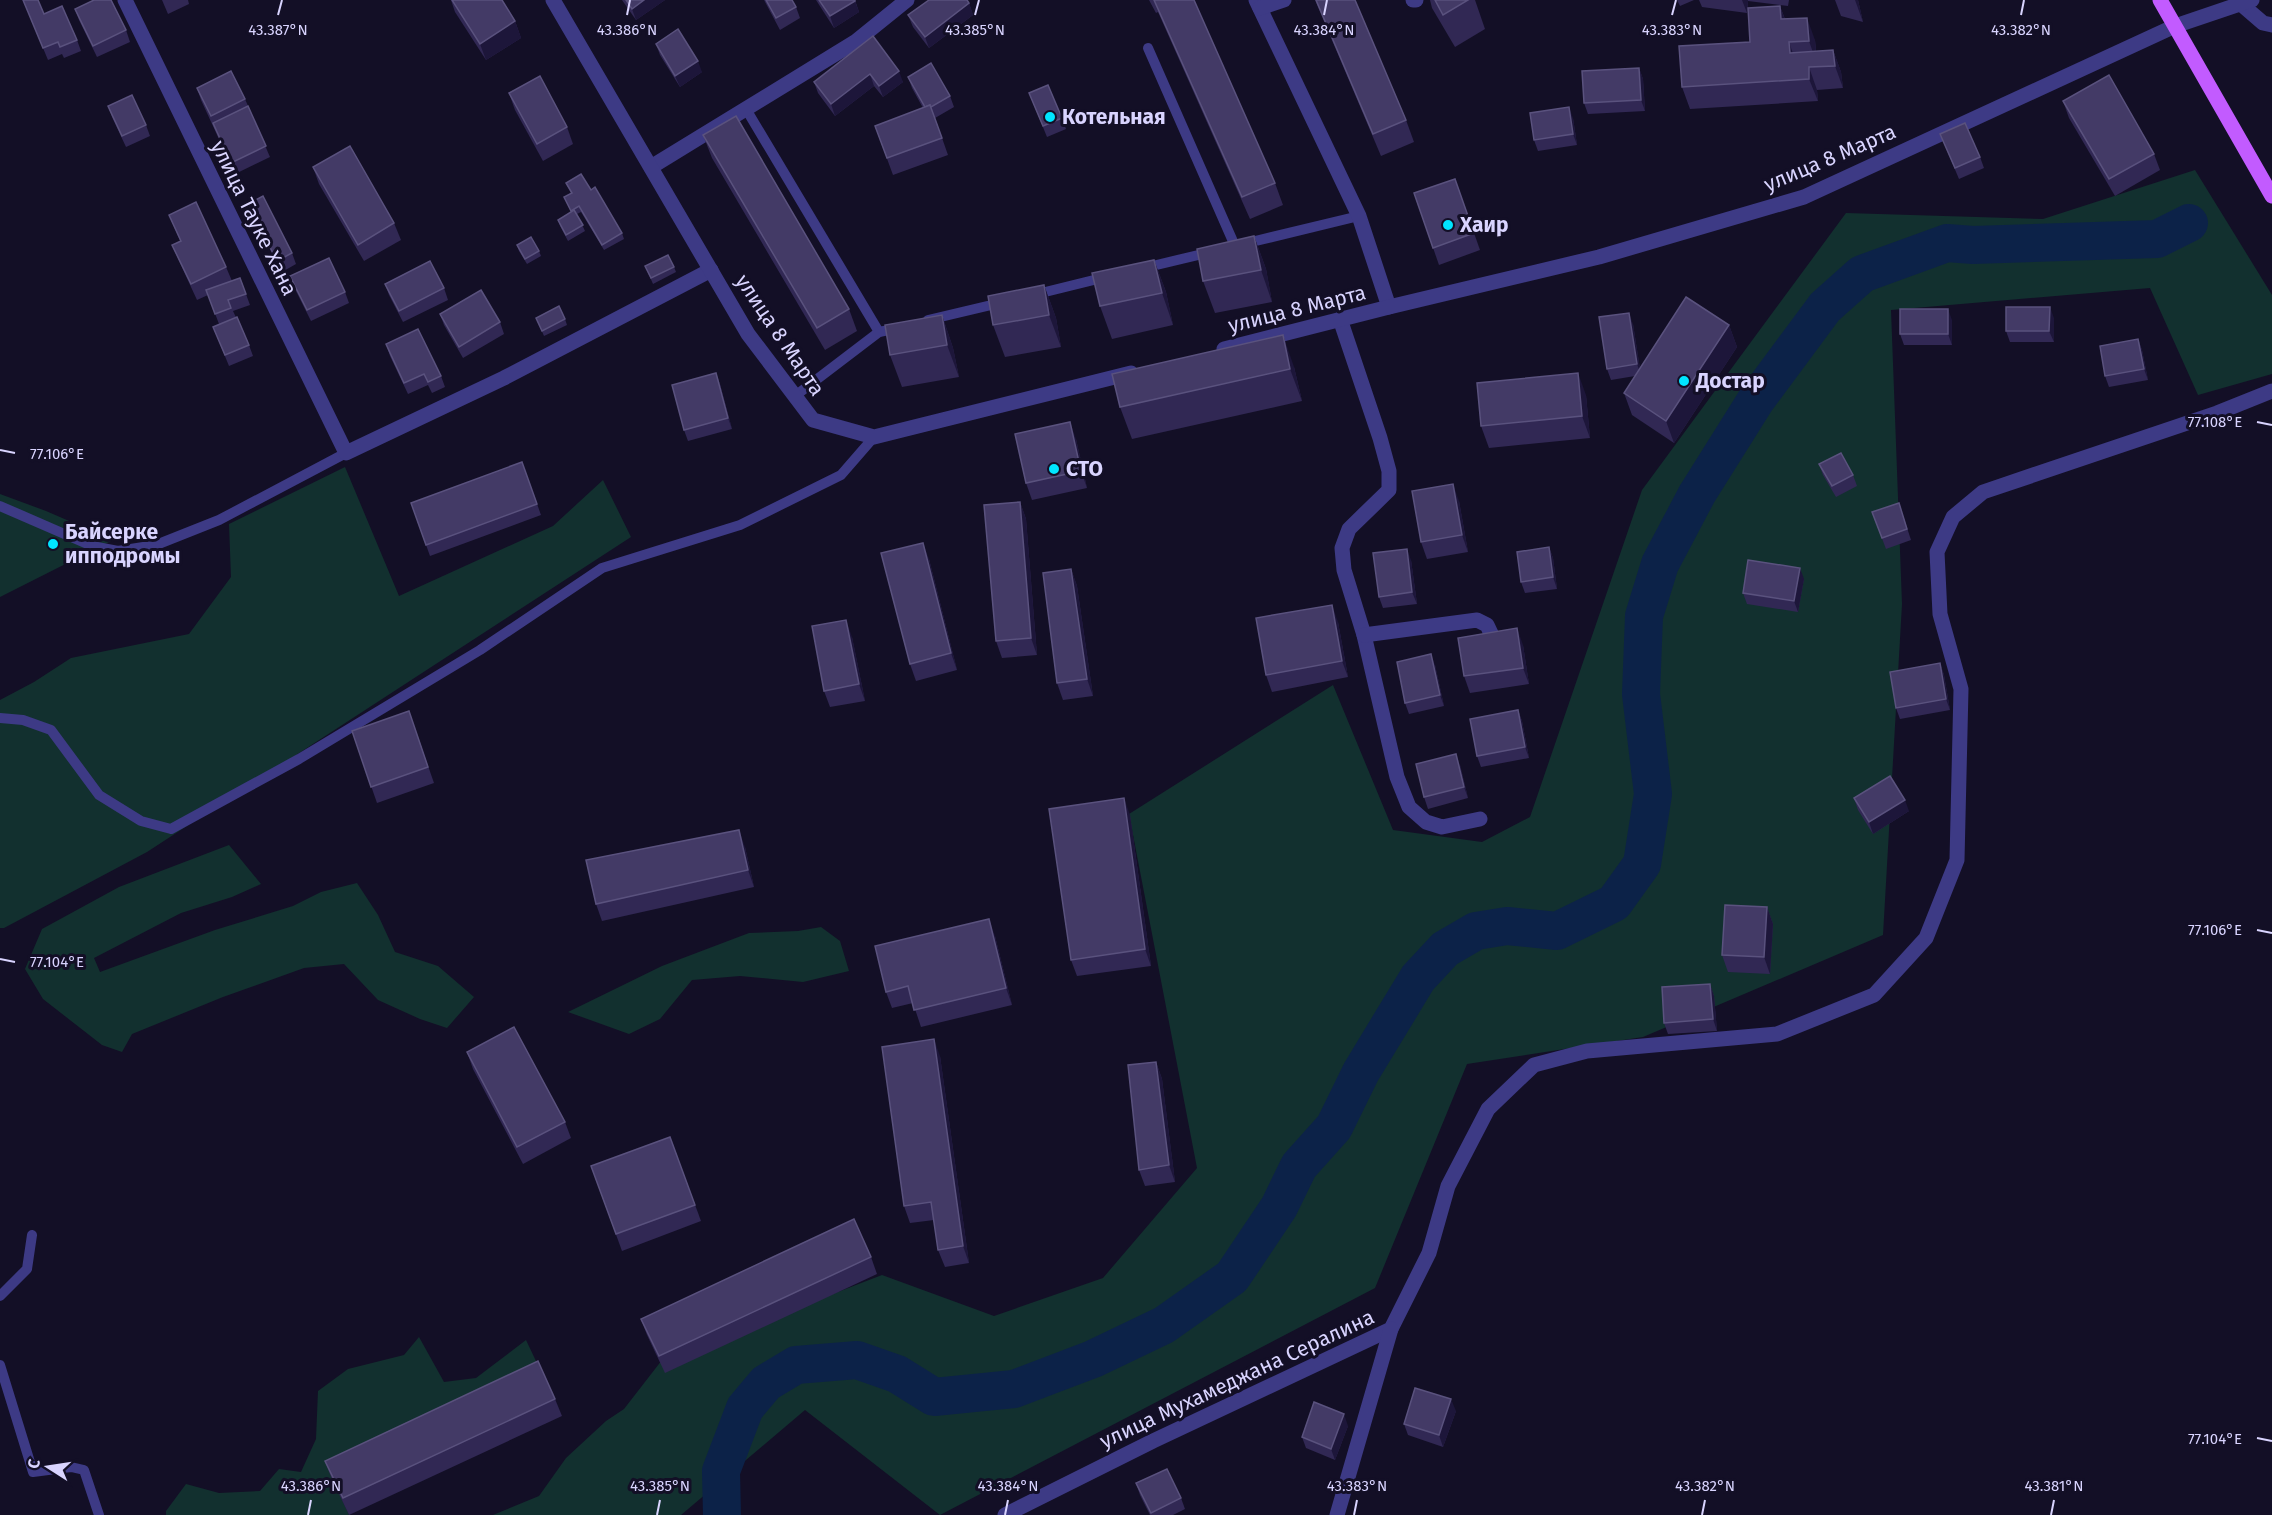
<svg xmlns="http://www.w3.org/2000/svg" width="2272" height="1515" viewBox="0 0 2272 1515" font-family="'Fira Sans',sans-serif">
<style>
.green{fill:#12302f}
.lines{fill:none;stroke-linecap:round;stroke-linejoin:round}
.river{stroke:#0c2248;stroke-width:38}
.service{stroke:#3d3a85;stroke-width:10}
.minor{stroke:#3d3a85;stroke-width:15}
.tertiary{stroke:#3d3a85;stroke-width:15}
.primary{stroke:#c25bff;stroke-width:15}
.wall{fill:#312854}
.shaded-wall{fill:#1d163a}
.building{fill:#433a66;stroke:#5a527e;stroke-width:1.5}
.ticks{fill:none;stroke:#d9d4ff;stroke-width:2}
.poi-dot{fill:#00e5ff;stroke:#130f26;stroke-width:2}
.labels{text-anchor:middle;stroke-width:6;stroke-linejoin:round;paint-order:stroke}
.poi-label{font-size:21px;font-weight:bold;fill:#d9d4ff;stroke:#130f26;text-anchor:start}
.street-label{font-size:21px;fill:#d9d4ff;stroke:#130f26}
.ticks-label{font-size:15px;text-anchor:middle;fill:#d9d4ff;stroke:#130f26;stroke-width:6;stroke-linejoin:round;paint-order:stroke}
</style>
<rect width="100%" height="100%" fill="#130f26"/>
<g class="green">
<polygon points="2195,170 2272,295 2272,374 2198,395 2150,288 1891,310 1902,604 1883,935 1643,1037 1467,1064 1375,1288 940,1515 805,1410 681,1515 493,1515 539,1496 566,1458 606,1421 624,1409 662,1360 882,1275 994,1316 1103,1278 1197,1168 1129,814 1333,685 1393,830 1482,842 1530,817 1642,490 1846,213 2043,219"/>
<polygon points="345,467 399,596 553,526 603,480 631,537 147,852 4,928 0,928 0,700 34,682 71,658 189,634 231,577 229,524"/>
<polygon points="0,494 46,511 113,540 0,597"/>
<polygon points="229,845 261,884 232,897 181,913 94,958 100,972 215,930 293,906 321,892 357,883 378,915 395,952 438,966 474,997 447,1028 420,1019 378,1000 344,964 304,968 223,997 132,1034 122,1052 102,1045 43,999 25,969 42,929 119,887"/>
<polygon points="821,927 840,941 849,971 803,982 740,976 692,980 660,1019 629,1034 568,1012 662,966 749,933 798,931"/>
<polygon points="419,1337 444,1382 476,1378 526,1340 544,1378 332,1477 349,1515 166,1515 166,1511 186,1484 219,1493 260,1491 279,1469 301,1472 316,1439 318,1391 348,1369 404,1355"/>
</g>
<g class="lines">
<polyline class="river" points="722,1515 721,1471 745,1408 766,1383 796,1365 857,1360 897,1374 934,1397 1014,1389 1093,1359 1164,1325 1232,1277 1279,1207 1299,1166 1334,1127 1361,1072 1418,978 1445,949 1476,931 1507,926 1557,931 1614,903 1642,864 1653,794 1641,694 1644,616 1660,564 1697,494 1756,400 1825,307 1862,274 1947,243 1973,245 2157,239 2189,223"/>
<g class="service">
<polyline points="1148,48 1235,246"/>
<polyline points="746,109 879,332"/>
<polyline points="1243,244 1359,216"/>
<polyline points="1144,268 1211,252"/>
<polyline points="1033,295 1106,277"/>
<polyline points="928,320 1004,302"/>
<polyline points="795,396 879,332 899,328"/>
<polyline points="0,506 92,546 118,551 156,545 219,520 346,453"/>
<polyline points="0,718 23,720 51,730 99,795 141,821 171,829 299,759 480,650 602,568 740,525 841,475 874,437"/>
<polyline points="0,1296 27,1269 32,1235"/>
<polyline points="0,1365 33,1472 71,1467 84,1470 99,1515"/>
</g>
<g class="minor">
<polyline points="125,0 346,453 504,378 711,270"/>
<polyline points="1256,0 1359,216 1389,307"/>
<polyline points="1413,0 1416,0"/>
<polyline points="2241,4 2263,23 2272,25"/>
<polyline points="1260,8 1284,0"/>
<polyline points="2175,26 2252,0"/>
<polyline points="651,167 855,42 907,0"/>
<polyline points="1340,319 1380,438 1389,471 1389,490 1349,529 1342,548 1344,570 1364,635 1397,777 1409,807 1426,822 1442,827 1480,819"/>
<polyline points="1364,635 1477,620 1487,625 1496,644"/>
<polyline points="1005,1515 1153,1441 1391,1329 1429,1253 1448,1186 1488,1109 1534,1065 1587,1051 1777,1034 1874,995 1926,938 1957,860 1961,689 1940,614 1937,552 1953,517 1983,492 2217,413 2272,391"/>
<polyline points="1337,1515 1391,1329"/>
</g>
<g class="tertiary">
<polyline points="553,0 748,334 813,420 874,437 1131,373"/>
<polyline points="1224,349 1389,307 1599,257 1804,197 2175,26"/>
</g>
<polyline class="primary" points="2160,0 2272,196"/>
</g>
<g class="wall">
<polygon points="23,0 44,14 77,40 81,51 64,58 62,54 48,60"/>
<polygon points="162,0 188,0 189,4 168,14"/>
<polygon points="451,0 502,0 515,21 521,38 486,60 455,12"/>
<polygon points="622,0 665,0 636,20"/>
<polygon points="764,0 792,0 796,7 800,18 780,30"/>
<polygon points="816,0 855,0 859,12 834,28"/>
<polygon points="1149,0 1194,0 1275,183 1283,205 1250,219 1158,12 1156,13"/>
<polygon points="1315,0 1355,0 1406,120 1414,142 1381,156"/>
<polygon points="1430,0 1475,0 1485,29 1455,47 1432,8"/>
<polygon points="1677,0 1694,0 1680,6"/>
<polygon points="1699,0 1789,0 1788,6 1748,1 1747,13 1702,7"/>
<polygon points="1835,0 1858,0 1863,22 1841,16"/>
<polygon points="969,3 973,15 929,48 913,27 908,15"/>
<polygon points="1780,6 1785,19 1815,40 1816,51 1833,50 1841,72 1843,88 1817,90 1818,101 1690,109 1682,87 1750,42"/>
<polygon points="75,9 126,30 130,42 97,57 79,20"/>
<polygon points="873,36 903,82 883,97 874,86 835,116 818,93 814,82"/>
<polygon points="656,44 702,72 680,87 660,55"/>
<polygon points="1639,68 1643,79 1645,111 1588,114 1584,103"/>
<polygon points="908,77 950,96 954,107 935,118 948,155 893,175 875,126 923,108 912,88"/>
<polygon points="197,88 245,99 270,157 235,174 201,100"/>
<polygon points="509,93 567,127 573,144 543,161 515,110"/>
<polygon points="1029,93 1062,118 1066,129 1047,137"/>
<polygon points="2063,101 2154,154 2160,170 2115,196 2069,118"/>
<polygon points="108,106 146,125 150,136 126,147 112,117"/>
<polygon points="1573,118 1577,145 1538,151 1534,140"/>
<polygon points="1940,134 1980,157 1984,168 1959,179"/>
<polygon points="703,135 849,309 857,331 825,350 712,158"/>
<polygon points="313,167 394,223 401,240 364,261 319,184"/>
<polygon points="1455,179 1480,250 1439,265 1414,193"/>
<polygon points="566,183 591,190 622,233 624,239 604,250 581,212 577,214 585,231 568,241 560,226 558,220 571,212 564,197 571,193"/>
<polygon points="248,204 292,253 296,264 282,272 252,215"/>
<polygon points="169,215 226,267 232,281 240,278 250,305 233,311 249,345 253,356 229,366 213,327 219,324 208,295 197,300 179,261 172,245 180,241"/>
<polygon points="1254,236 1266,269 1272,302 1215,313 1203,281"/>
<polygon points="517,245 539,251 541,256 527,264 519,251"/>
<polygon points="1154,260 1166,292 1173,325 1112,339 1100,306"/>
<polygon points="645,266 674,267 676,272 653,284"/>
<polygon points="290,276 345,292 349,303 311,321 294,287"/>
<polygon points="385,284 444,288 448,300 403,322 389,295"/>
<polygon points="1044,285 1056,318 1061,347 1005,357 993,325"/>
<polygon points="440,314 500,322 504,334 463,358 444,325"/>
<polygon points="942,315 953,348 959,377 902,387 890,355"/>
<polygon points="536,318 565,319 567,325 544,336"/>
<polygon points="2054,318 2054,342 2010,342 2006,331"/>
<polygon points="1952,320 1952,345 1904,345 1900,334"/>
<polygon points="1633,324 1640,369 1729,325 1737,347 1674,443 1632,415 1624,393 1635,376 1611,380 1607,369"/>
<polygon points="2138,339 2142,350 2148,380 2109,387 2105,376"/>
<polygon points="386,344 441,376 445,387 432,393 428,385 408,394 390,356"/>
<polygon points="1294,367 1302,401 1132,439 1120,407"/>
<polygon points="716,373 720,384 732,429 688,441 684,430"/>
<polygon points="1586,395 1590,438 1489,448 1481,426"/>
<polygon points="1076,439 1087,488 1032,500 1026,483"/>
<polygon points="522,462 541,515 430,556 411,503"/>
<polygon points="1819,464 1853,475 1857,486 1836,497 1823,475"/>
<polygon points="1459,501 1468,552 1427,559 1421,542"/>
<polygon points="1020,502 1026,519 1037,655 1002,658 996,641"/>
<polygon points="1899,503 1911,540 1886,549 1872,512"/>
<polygon points="1549,547 1553,558 1557,589 1525,593 1521,582"/>
<polygon points="929,559 957,670 916,681 910,664"/>
<polygon points="1411,560 1417,604 1383,608 1379,597"/>
<polygon points="1071,569 1077,586 1093,696 1063,700 1057,683"/>
<polygon points="1804,579 1798,612 1747,604 1743,593"/>
<polygon points="1338,622 1348,677 1272,692 1266,675"/>
<polygon points="852,637 865,701 830,707 824,691"/>
<polygon points="1523,645 1529,684 1470,693 1464,676"/>
<polygon points="1940,663 1944,675 1950,710 1900,719 1896,708"/>
<polygon points="1435,665 1444,706 1409,714 1405,703"/>
<polygon points="1518,710 1522,721 1529,758 1481,767 1477,756"/>
<polygon points="409,711 434,783 377,803 352,731"/>
<polygon points="1460,765 1468,798 1428,809 1424,797"/>
<polygon points="1854,798 1909,811 1873,834 1858,810"/>
<polygon points="1130,815 1151,966 1077,976 1071,960"/>
<polygon points="745,847 754,887 602,921 596,904"/>
<polygon points="1767,907 1773,924 1770,974 1728,972 1722,955"/>
<polygon points="995,936 1012,1005 921,1027 913,1003 892,1008 886,992"/>
<polygon points="1710,984 1714,996 1717,1031 1668,1034 1664,1023"/>
<polygon points="467,1052 565,1122 571,1138 523,1164 473,1069"/>
<polygon points="940,1056 969,1263 945,1267 938,1250 934,1220 910,1223 904,1206"/>
<polygon points="1156,1062 1162,1079 1175,1182 1145,1186 1139,1170"/>
<polygon points="670,1137 701,1221 622,1251 591,1166"/>
<polygon points="871,1257 877,1274 665,1373 647,1335 641,1319"/>
<polygon points="555,1399 562,1416 349,1515 331,1477 325,1461"/>
<polygon points="1456,1411 1443,1447 1408,1435 1404,1424"/>
<polygon points="1348,1426 1335,1460 1306,1448 1302,1437"/>
<polygon points="1136,1483 1181,1498 1185,1509 1173,1515 1150,1515 1140,1495"/>
</g>
<g class="shaded-wall">
<polygon points="644,0 665,0 636,20 632,9"/>
<polygon points="1742,0 1748,0 1748,1 1747,13"/>
<polygon points="1855,0 1858,0 1863,22"/>
<polygon points="855,1 859,12 834,28 830,16"/>
<polygon points="969,3 973,15 929,48 925,37"/>
<polygon points="1780,6 1788,28 1781,19"/>
<polygon points="1807,18 1815,40 1817,64 1809,41"/>
<polygon points="515,21 521,38 486,60 480,44"/>
<polygon points="1789,42 1797,65 1790,53"/>
<polygon points="1833,50 1841,72 1843,88 1835,66"/>
<polygon points="698,61 702,72 680,87 675,76"/>
<polygon points="1809,67 1817,90 1818,101 1809,79"/>
<polygon points="1639,68 1643,79 1645,111 1641,100"/>
<polygon points="899,71 903,82 883,97 879,86"/>
<polygon points="870,74 874,86 835,116 831,104"/>
<polygon points="1569,107 1573,118 1577,145 1573,134"/>
<polygon points="1254,236 1266,269 1272,302 1261,270"/>
<polygon points="1154,260 1166,292 1173,325 1162,293"/>
<polygon points="1044,285 1056,318 1061,347 1049,315"/>
<polygon points="2050,307 2054,318 2054,342 2049,331"/>
<polygon points="1948,309 1952,320 1952,345 1948,334"/>
<polygon points="1629,313 1633,324 1641,375 1637,364"/>
<polygon points="942,315 953,348 959,377 947,345"/>
<polygon points="1729,325 1737,347 1674,443 1666,421"/>
<polygon points="1283,335 1294,367 1302,401 1290,369"/>
<polygon points="2138,339 2142,350 2148,380 2144,369"/>
<polygon points="716,373 720,384 732,429 728,418"/>
<polygon points="1578,373 1586,395 1590,438 1582,416"/>
<polygon points="1070,422 1076,439 1087,488 1081,471"/>
<polygon points="1453,484 1459,501 1468,552 1462,535"/>
<polygon points="1020,502 1026,519 1037,655 1031,638"/>
<polygon points="923,543 929,559 957,670 951,653"/>
<polygon points="1549,547 1553,558 1557,589 1553,577"/>
<polygon points="1407,549 1411,560 1417,604 1412,592"/>
<polygon points="1800,568 1804,579 1798,612 1794,601"/>
<polygon points="1071,569 1077,586 1093,696 1087,679"/>
<polygon points="1332,605 1338,622 1348,677 1342,661"/>
<polygon points="846,620 852,637 865,701 859,684"/>
<polygon points="1517,628 1523,645 1529,684 1523,668"/>
<polygon points="1431,654 1435,665 1444,706 1440,695"/>
<polygon points="1940,663 1944,675 1950,710 1946,699"/>
<polygon points="1518,710 1522,721 1529,758 1525,747"/>
<polygon points="1456,754 1460,765 1468,798 1464,787"/>
<polygon points="1124,798 1130,815 1151,966 1145,949"/>
<polygon points="1905,800 1909,811 1873,834 1869,822"/>
<polygon points="739,830 745,847 754,887 748,870"/>
<polygon points="1767,907 1773,924 1770,974 1764,957"/>
<polygon points="989,919 995,936 1012,1005 1006,988"/>
<polygon points="1710,984 1714,996 1717,1031 1713,1019"/>
<polygon points="934,1039 940,1056 969,1263 963,1246"/>
<polygon points="1156,1062 1162,1079 1175,1182 1169,1165"/>
<polygon points="1451,1399 1456,1411 1443,1447 1439,1435"/>
<polygon points="1344,1414 1348,1426 1335,1460 1331,1449"/>
</g>
<g class="building">
<polygon points="23,0 38,0 44,14 62,6 77,40 60,47 58,42 43,48"/>
<polygon points="94,0 111,0 126,30 93,46 75,9"/>
<polygon points="452,0 502,0 515,21 480,44"/>
<polygon points="626,0 644,0 632,9"/>
<polygon points="766,0 792,0 796,7 776,18"/>
<polygon points="819,0 855,0 855,1 830,16"/>
<polygon points="929,0 967,0 969,3 925,37 908,15"/>
<polygon points="1154,0 1194,0 1275,183 1242,197"/>
<polygon points="1316,0 1355,0 1406,120 1373,134"/>
<polygon points="1435,0 1468,0 1443,15"/>
<polygon points="1780,6 1781,19 1807,18 1809,41 1789,42 1790,53 1833,50 1835,66 1809,67 1809,79 1682,87 1679,46 1750,42 1748,8"/>
<polygon points="678,29 698,61 675,76 656,44"/>
<polygon points="873,36 899,71 879,86 870,74 831,104 814,82"/>
<polygon points="931,63 950,96 931,107 930,105 925,107 908,77"/>
<polygon points="1639,68 1641,100 1584,103 1582,71"/>
<polygon points="231,71 245,99 211,116 197,88"/>
<polygon points="2109,75 2154,154 2109,179 2063,101"/>
<polygon points="540,76 567,127 537,144 509,93"/>
<polygon points="1048,85 1062,118 1043,126 1029,93"/>
<polygon points="132,95 146,125 122,136 108,106"/>
<polygon points="930,105 942,138 887,158 875,126"/>
<polygon points="248,106 266,146 231,163 213,123"/>
<polygon points="1569,107 1573,134 1534,140 1530,113"/>
<polygon points="736,116 849,309 817,328 703,135"/>
<polygon points="1965,123 1980,157 1955,168 1940,134"/>
<polygon points="350,146 394,223 358,245 313,167"/>
<polygon points="581,174 591,190 595,187 622,233 602,245 579,206 571,211 564,197 572,193 566,183"/>
<polygon points="1455,179 1474,233 1433,248 1414,193"/>
<polygon points="263,196 292,253 277,261 248,204"/>
<polygon points="196,202 226,267 191,284 172,245 181,241 169,215"/>
<polygon points="574,210 583,225 566,235 558,220"/>
<polygon points="1254,236 1261,270 1203,281 1197,249"/>
<polygon points="531,237 539,251 525,259 517,245"/>
<polygon points="668,255 674,267 651,278 645,266"/>
<polygon points="329,258 345,292 307,310 290,276"/>
<polygon points="1154,260 1162,293 1100,306 1092,273"/>
<polygon points="430,261 444,288 399,311 385,284"/>
<polygon points="240,278 246,294 228,300 231,308 215,314 206,290"/>
<polygon points="1044,285 1049,315 993,325 988,296"/>
<polygon points="481,290 500,322 459,347 440,314"/>
<polygon points="1686,297 1729,325 1666,421 1624,393"/>
<polygon points="559,306 565,319 542,331 536,318"/>
<polygon points="2006,307 2050,307 2049,331 2006,331"/>
<rect x="1900" y="309" width="48" height="25"/>
<polygon points="1629,313 1637,364 1607,369 1599,317"/>
<polygon points="942,315 947,345 890,355 885,325"/>
<polygon points="237,317 249,345 225,355 213,327"/>
<polygon points="418,329 441,376 428,382 424,374 404,383 386,344"/>
<polygon points="1283,335 1290,369 1120,407 1112,374"/>
<polygon points="2138,339 2144,369 2105,376 2100,346"/>
<polygon points="716,373 728,418 684,430 672,385"/>
<polygon points="1578,373 1582,416 1481,426 1477,383"/>
<polygon points="1070,422 1081,471 1026,483 1015,434"/>
<polygon points="1841,453 1853,475 1832,486 1819,464"/>
<polygon points="522,462 537,504 426,545 411,503"/>
<polygon points="1453,484 1462,535 1421,542 1412,491"/>
<polygon points="1020,502 1031,638 996,641 984,505"/>
<polygon points="1899,503 1907,529 1882,538 1872,512"/>
<polygon points="923,543 951,653 910,664 881,553"/>
<polygon points="1549,547 1553,577 1521,582 1517,552"/>
<polygon points="1407,549 1412,592 1379,597 1373,553"/>
<polygon points="1748,560 1800,568 1794,601 1743,593"/>
<polygon points="1071,569 1087,679 1057,683 1043,573"/>
<polygon points="1332,605 1342,661 1266,675 1256,618"/>
<polygon points="846,620 859,684 824,691 812,626"/>
<polygon points="1517,628 1523,668 1464,676 1458,638"/>
<polygon points="1431,654 1440,695 1405,703 1397,662"/>
<polygon points="1940,663 1946,699 1896,708 1890,672"/>
<polygon points="1518,710 1525,747 1477,756 1470,719"/>
<polygon points="409,711 428,767 371,787 352,731"/>
<polygon points="1456,754 1464,787 1424,797 1416,764"/>
<polygon points="1890,776 1905,800 1869,822 1854,798"/>
<polygon points="1124,798 1145,949 1071,960 1049,809"/>
<polygon points="739,830 748,870 596,904 586,860"/>
<polygon points="1725,905 1767,907 1764,957 1722,955"/>
<polygon points="989,919 1006,988 914,1010 908,986 886,992 875,946"/>
<polygon points="1710,984 1713,1019 1664,1023 1662,987"/>
<polygon points="514,1027 565,1122 517,1147 467,1052"/>
<polygon points="934,1039 963,1246 938,1250 931,1202 904,1206 882,1047"/>
<polygon points="1156,1062 1169,1165 1139,1170 1128,1065"/>
<polygon points="670,1137 695,1205 616,1234 591,1166"/>
<polygon points="854,1219 871,1257 659,1356 641,1319"/>
<polygon points="538,1361 555,1399 343,1498 325,1461"/>
<polygon points="1415,1388 1451,1399 1439,1435 1404,1424"/>
<polygon points="1314,1402 1344,1414 1331,1449 1302,1437"/>
<polygon points="1167,1469 1181,1498 1151,1513 1136,1483"/>
</g>
<path class="ticks" d="M 278,15 L 282,0M 627,15 L 630,0M 975,15 L 979,0M 1324,15 L 1327,0M 1672,15 L 1676,0M 2021,15 L 2024,0M 2257,422 L 2272,425M 0,450 L 15,453M 2257,930 L 2272,933M 0,959 L 15,962M 2257,1438 L 2272,1441M 308,1515 L 311,1500M 657,1515 L 660,1500M 1005,1515 L 1008,1500M 1354,1515 L 1357,1500M 1702,1515 L 1705,1500M 2051,1515 L 2054,1500"/>
<g class="poi-dot">
<circle cx="1050" cy="117" r="6"/>
<circle cx="1448" cy="225" r="6"/>
<circle cx="1684" cy="381" r="6"/>
<circle cx="1054" cy="469" r="6"/>
<circle cx="53" cy="544" r="6"/>
</g>
<g class="labels">
<g class="poi-label">
<text x="1062" y="124">Котельная</text>
<text x="1460" y="232">Хаир</text>
<text x="1696" y="388">Достар</text>
<text x="1066" y="476">СТО</text>
<text x="65" y="539">Байсерке<tspan x="65" dy="24">ипподромы</tspan></text>
</g>
<g class="street-label">
<text transform="translate(1830 158) rotate(-23)" y="7">улица 8 Марта</text>
<text transform="translate(254 218) rotate(64)" y="7">улица Тауке Хана</text>
<text transform="translate(1297 309) rotate(-14)" y="7">улица 8 Марта</text>
<text transform="translate(780 335) rotate(56)" y="7">улица 8 Марта</text>
<text transform="translate(1237 1379) rotate(-25)" y="7">улица Мухамеджана Сералина</text>
</g>
</g>
<g class="ticks-label">
<text x="278" y="35">43.387°N</text>
<text x="627" y="35">43.386°N</text>
<text x="975" y="35">43.385°N</text>
<text x="1324" y="35">43.384°N</text>
<text x="1672" y="35">43.383°N</text>
<text x="2021" y="35">43.382°N</text>
<text x="2215" y="427">77.108°E</text>
<text x="57" y="459">77.106°E</text>
<text x="2215" y="935">77.106°E</text>
<text x="57" y="967">77.104°E</text>
<text x="2215" y="1444">77.104°E</text>
<text x="311" y="1491">43.386°N</text>
<text x="660" y="1491">43.385°N</text>
<text x="1008" y="1491">43.384°N</text>
<text x="1357" y="1491">43.383°N</text>
<text x="1705" y="1491">43.382°N</text>
<text x="2054" y="1491">43.381°N</text>
</g>
<g transform="translate(48 1467) rotate(282)" stroke="#130f26" stroke-width="4.5" paint-order="stroke">
<path d="M0-4.5L10 22L0 15L-10 22Z" fill="#d9d4ff"/>
<text y="-9" font-size="16" font-weight="bold" text-anchor="middle" fill="#d9d4ff">С</text>
</g>
</svg>
